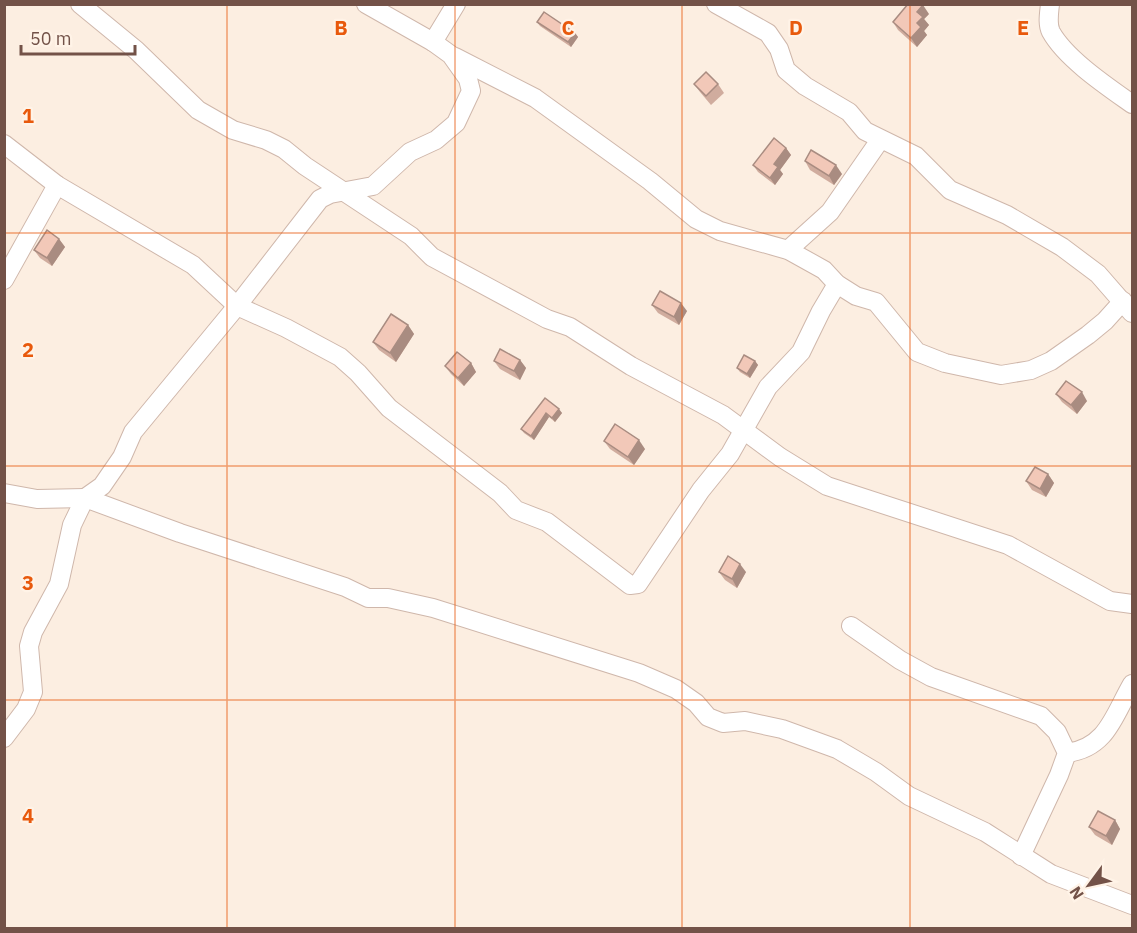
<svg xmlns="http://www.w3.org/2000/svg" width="1137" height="933" viewBox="0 0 1137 933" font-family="'IBM Plex Sans',sans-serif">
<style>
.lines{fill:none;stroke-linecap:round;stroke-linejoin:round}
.street-casing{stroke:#cfb7ab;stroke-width:20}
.street{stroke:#fff;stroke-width:18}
.wall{fill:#d0ac9e}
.shaded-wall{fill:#a98c81}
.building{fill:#f2c8b8;stroke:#a98c81;stroke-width:1.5}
.grid{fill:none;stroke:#e8590c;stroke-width:1.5;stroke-opacity:0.55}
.grid-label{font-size:20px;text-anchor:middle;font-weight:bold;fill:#e8590c;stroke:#fff3e7;stroke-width:4.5;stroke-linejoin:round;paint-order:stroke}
</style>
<rect width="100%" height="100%" fill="#fceee1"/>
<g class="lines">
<g class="street-casing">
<g id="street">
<polyline points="80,4 136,50 198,110 233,130 266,140 284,149 305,166 411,236 432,257 547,319 570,327 631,366 723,415 780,457 827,486 1008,545 1110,601 1132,604"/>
<polyline points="366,4 433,42"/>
<polyline points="716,4 768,33 779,49 786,70 805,86 849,112 865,131 916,156 950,190 1007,215 1062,247 1098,274 1132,313"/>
<path d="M 1050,4 C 1049,14 1047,24 1051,32 C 1066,59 1108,87 1132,104"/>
<polyline points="455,57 535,98 650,181 696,219 720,231 788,250 824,270 837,284 856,296 876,302 917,352 945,363 1001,375 1031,370 1051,361 1088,335 1105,321 1123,301"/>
<polyline points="4,144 57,185 193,265 237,306 286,328 340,357 358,373 389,408 500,493 516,510 547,522 630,585 638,584 701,490 730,454 768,387 801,352 821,311 837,284"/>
<polyline points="788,250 830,212 880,140"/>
<polyline points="4,280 57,185"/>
<polyline points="4,493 37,499 85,498 180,533 345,587 368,598 388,598 433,608 639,673 676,689 696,703 708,717 723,723 745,721 782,729 837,749 876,772 909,796 985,832 1051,874 1132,905"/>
<polyline points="851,626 900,660 931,677 1041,716 1057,732 1067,753 1059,775 1021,856"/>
<polyline points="4,738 26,709 33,692 29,646 33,632 59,584 72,525 85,498 102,486 122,457 133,432 237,306 320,199 330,194 373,186 410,152 436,140 456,123 471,91 468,79 451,55 433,42 456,4"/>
<path d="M 1067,753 C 1107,748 1114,715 1132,684"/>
</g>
</g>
<use href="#street" class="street"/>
</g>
<g class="wall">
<polygon points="929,14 924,19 929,25 924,31 927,35 917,47 898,30 893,22"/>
<polygon points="537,22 575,33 578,37 571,47 540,26"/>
<polygon points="694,84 718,84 724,93 711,105 700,92"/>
<polygon points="786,148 791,155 780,170 783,174 775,185 758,172 753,165"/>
<polygon points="805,161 842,174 834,185 810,170"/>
<polygon points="59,239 65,247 52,266 40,258 34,250"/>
<polygon points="652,305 687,311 679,325 658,313"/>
<polygon points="408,325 414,334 396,362 379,350 373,342"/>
<polygon points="520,360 526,368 520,380 500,369 494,361"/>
<polygon points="755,361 758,365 750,378 740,372 737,368"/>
<polygon points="471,363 476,372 464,386 451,374 445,366"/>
<polygon points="1056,394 1087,401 1077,414 1062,402"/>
<polygon points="545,398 562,413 555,422 549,417 534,440 524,433 521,429"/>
<polygon points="604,441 645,449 634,465 610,449"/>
<polygon points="1048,474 1054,483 1046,497 1032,490 1026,481"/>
<polygon points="719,572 746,572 737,588 725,580"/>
<polygon points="1115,820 1120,829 1112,845 1095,835 1089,827"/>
</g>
<g class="shaded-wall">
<polygon points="923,5 929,14 924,19 929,25 924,31 927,35 917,47 911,38 917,23 917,12"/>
<polygon points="575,33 578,37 571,47 568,42"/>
<polygon points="786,148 791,155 780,170 783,174 775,185 770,178 774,164"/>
<polygon points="836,165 842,174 834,185 829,176"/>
<polygon points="59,239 65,247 52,266 47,258"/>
<polygon points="681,303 687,311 679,325 674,317"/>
<polygon points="408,325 414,334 396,362 390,353"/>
<polygon points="520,360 526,368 520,380 514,371"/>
<polygon points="755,361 758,365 750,378 747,374"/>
<polygon points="471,363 476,372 464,386 458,378"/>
<polygon points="1082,392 1087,401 1077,414 1071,405"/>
<polygon points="559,409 562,413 555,422 552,418"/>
<polygon points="546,413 549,417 534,440 531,436"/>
<polygon points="639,440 645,449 634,465 628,457"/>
<polygon points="1048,474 1054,483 1046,497 1040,489"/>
<polygon points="740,564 746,572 737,588 732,579"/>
<polygon points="1115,820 1120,829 1112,845 1106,836"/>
</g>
<g class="building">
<polygon points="908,4 922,4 923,5 917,12 923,17 917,23 921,27 911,38 893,22"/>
<polygon points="544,12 575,33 568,42 537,22"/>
<polygon points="706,72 718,84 706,96 694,84"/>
<polygon points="774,138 786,148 774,164 778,167 770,178 753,165"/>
<polygon points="811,150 836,165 829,176 805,161"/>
<polygon points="47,230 59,239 47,258 34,250"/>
<polygon points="660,291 681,303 674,317 652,305"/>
<polygon points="391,314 408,325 390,353 373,342"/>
<polygon points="500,349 520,360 514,371 494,361"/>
<polygon points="457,352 471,363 458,378 445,366"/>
<polygon points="744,355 755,361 747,374 737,368"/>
<polygon points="1066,381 1082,392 1071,405 1056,394"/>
<polygon points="545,398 559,409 552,418 546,413 531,436 521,429"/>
<polygon points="615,424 639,440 628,457 604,441"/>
<polygon points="1035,467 1048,474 1040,489 1026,481"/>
<polygon points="728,556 740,564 732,579 719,572"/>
<polygon points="1098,811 1115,820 1106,836 1089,827"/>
</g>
<path class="grid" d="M 227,4 L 227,928M 455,4 L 455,928M 682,4 L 682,928M 910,4 L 910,928M 4,233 L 1132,233M 4,466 L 1132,466M 4,700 L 1132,700"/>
<g class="grid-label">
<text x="341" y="35">B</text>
<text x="568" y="35">C</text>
<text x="796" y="35">D</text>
<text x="1023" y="35">E</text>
<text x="28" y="123">1</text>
<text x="28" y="357">2</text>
<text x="28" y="590">3</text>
<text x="28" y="823">4</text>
</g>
<rect width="1137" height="933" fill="none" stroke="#735248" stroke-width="12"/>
<g transform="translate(1089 885) rotate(237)" stroke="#fff3e7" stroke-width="4.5" paint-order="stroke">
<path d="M0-4.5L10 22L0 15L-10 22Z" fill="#735248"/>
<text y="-9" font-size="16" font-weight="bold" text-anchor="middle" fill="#735248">N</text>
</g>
<path d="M21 45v9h114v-9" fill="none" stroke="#735248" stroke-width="3"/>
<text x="30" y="45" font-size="18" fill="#735248" stroke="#fff3e7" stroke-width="4.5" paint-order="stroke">50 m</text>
</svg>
